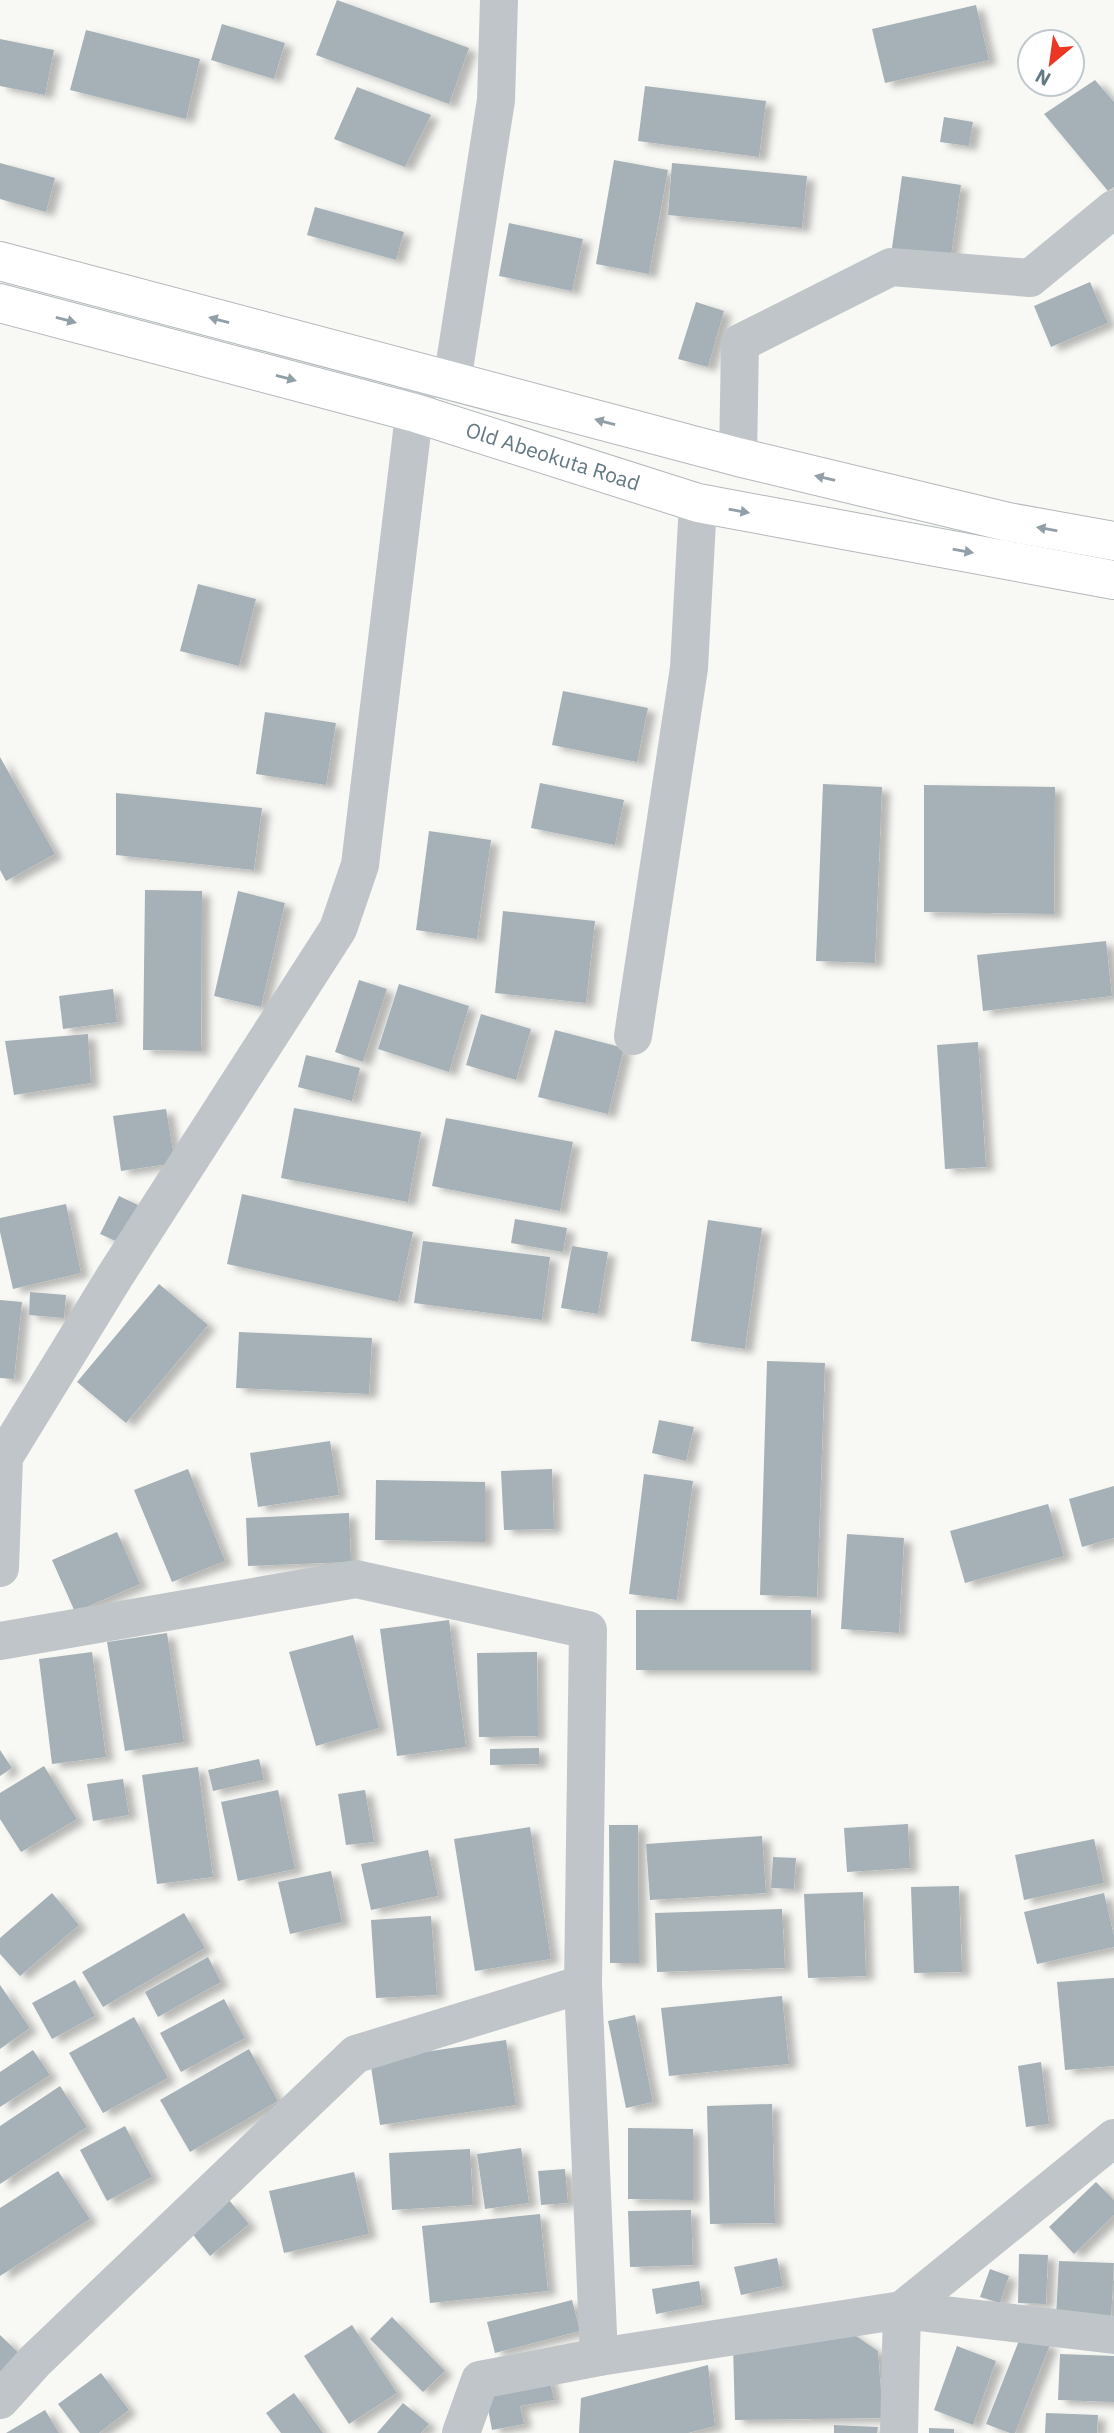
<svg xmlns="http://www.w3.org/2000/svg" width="1114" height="2433" viewBox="0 0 1114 2433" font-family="'IBM Plex Sans',sans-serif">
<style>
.building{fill:#a5b1b6;filter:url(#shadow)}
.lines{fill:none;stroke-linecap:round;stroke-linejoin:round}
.highway-casing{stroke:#b2b8bb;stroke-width:40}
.minor{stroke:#bfc5c8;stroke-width:38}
.highway{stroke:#fff;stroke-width:38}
.oneway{fill:#91a0a8}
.labels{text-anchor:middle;stroke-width:7;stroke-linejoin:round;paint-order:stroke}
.street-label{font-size:21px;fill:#627882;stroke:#fff}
</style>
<defs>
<filter id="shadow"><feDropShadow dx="8" dy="4.5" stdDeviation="3.5" flood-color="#0004"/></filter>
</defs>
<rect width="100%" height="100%" fill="#f8f8f5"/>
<g class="building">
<polygon points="337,0 469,48 449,104 316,55"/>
<polygon points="976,5 989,60 885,83 872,29"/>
<polygon points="222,24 285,43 274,79 211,60"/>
<polygon points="86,30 200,59 186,119 70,90"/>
<polygon points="0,39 54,50 45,95 0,86"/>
<polygon points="1095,80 1114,102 1114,187 1108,191 1044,114"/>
<polygon points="645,86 766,101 759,157 638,141"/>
<polygon points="357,87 431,115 405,167 334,139"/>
<polygon points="944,117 973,122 969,146 940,142"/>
<polygon points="614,160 668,170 649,274 596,264"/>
<polygon points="0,163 55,178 46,212 0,199"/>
<polygon points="672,163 807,176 802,228 668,215"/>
<polygon points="902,176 961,185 950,263 891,255"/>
<polygon points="315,207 404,232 396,260 307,235"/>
<polygon points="509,223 583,239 572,291 499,276"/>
<polygon points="1090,282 1108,323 1051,347 1034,306"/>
<polygon points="696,302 724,311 708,367 678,359"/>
<polygon points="198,584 256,599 239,666 180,651"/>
<polygon points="563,691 648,708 637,762 552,745"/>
<polygon points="265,712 336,723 326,785 256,774"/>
<polygon points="0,757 55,854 6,881 0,870"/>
<polygon points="540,783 624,800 615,845 531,828"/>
<polygon points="823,784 882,787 875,963 816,961"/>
<polygon points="924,785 1055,787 1054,914 924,912"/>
<polygon points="116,793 262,808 254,870 116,855"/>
<polygon points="429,831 491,840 477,939 416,930"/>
<polygon points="145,890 202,891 201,1051 143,1050"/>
<polygon points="238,891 285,903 261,1007 214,996"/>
<polygon points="503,911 595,921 586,1003 495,993"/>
<polygon points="1106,941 1112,996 983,1011 977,955"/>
<polygon points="359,980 387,989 363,1062 335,1052"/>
<polygon points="399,984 469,1006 449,1072 378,1049"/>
<polygon points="113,989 117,1022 63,1029 59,996"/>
<polygon points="481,1014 531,1029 516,1080 466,1065"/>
<polygon points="555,1030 624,1048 608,1114 538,1097"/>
<polygon points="88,1034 91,1083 14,1095 5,1041"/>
<polygon points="978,1042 986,1167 945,1169 937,1045"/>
<polygon points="306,1055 360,1068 352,1101 298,1087"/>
<polygon points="294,1108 421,1132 408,1202 281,1178"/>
<polygon points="166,1109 175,1163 121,1171 113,1116"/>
<polygon points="446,1118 573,1142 560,1211 432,1186"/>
<polygon points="242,1194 413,1232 398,1302 227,1264"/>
<polygon points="119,1196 138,1205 120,1243 100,1234"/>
<polygon points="66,1204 81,1273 13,1289 0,1232 0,1218"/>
<polygon points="515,1219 567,1228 563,1252 511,1243"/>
<polygon points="708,1220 762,1228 745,1349 691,1341"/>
<polygon points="423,1241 550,1257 542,1320 414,1303"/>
<polygon points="572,1246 608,1252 598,1314 561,1308"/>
<polygon points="159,1284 208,1325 126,1423 77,1382"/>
<polygon points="30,1292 66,1295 64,1318 29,1315"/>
<polygon points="0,1300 22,1302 14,1379 0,1378"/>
<polygon points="239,1332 372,1338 369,1394 236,1388"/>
<polygon points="767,1361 825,1363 817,1597 760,1595"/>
<polygon points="659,1420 694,1427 686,1461 652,1453"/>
<polygon points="330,1441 339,1495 258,1507 250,1453"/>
<polygon points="188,1469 225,1561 172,1582 134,1490"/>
<polygon points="552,1469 554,1529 504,1530 501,1471"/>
<polygon points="644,1474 693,1481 677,1600 629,1594"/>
<polygon points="376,1480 485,1482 485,1542 375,1540"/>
<polygon points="1114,1486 1114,1538 1082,1547 1069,1499"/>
<polygon points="1048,1504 1064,1556 965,1583 950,1531"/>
<polygon points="349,1513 351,1562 248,1566 246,1518"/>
<polygon points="117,1532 140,1584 75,1612 52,1560"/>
<polygon points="847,1534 904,1538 899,1633 841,1629"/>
<rect x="636" y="1610" width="175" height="60"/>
<polygon points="449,1620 466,1747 397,1756 380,1629"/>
<polygon points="167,1633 184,1742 125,1751 107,1642"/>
<polygon points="353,1635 379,1728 316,1746 289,1652"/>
<polygon points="92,1652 106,1757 52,1764 39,1659"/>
<polygon points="537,1652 538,1736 479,1737 477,1653"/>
<polygon points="539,1748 539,1764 490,1765 490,1749"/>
<polygon points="0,1750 12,1768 0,1776"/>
<polygon points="259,1759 264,1780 213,1791 208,1770"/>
<polygon points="44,1766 77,1819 21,1852 0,1819 0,1793"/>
<polygon points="198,1767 213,1877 157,1884 142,1775"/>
<polygon points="123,1779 129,1815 93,1821 87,1784"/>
<polygon points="278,1790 295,1869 238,1881 221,1802"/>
<polygon points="365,1790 374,1842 346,1845 338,1794"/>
<polygon points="908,1824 910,1868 847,1872 844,1828"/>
<polygon points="609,1825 638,1825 639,1963 610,1963"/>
<polygon points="530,1827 551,1959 475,1971 454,1839"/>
<polygon points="762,1836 766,1893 650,1900 646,1844"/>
<polygon points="1094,1839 1104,1883 1024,1900 1015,1855"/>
<polygon points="428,1850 438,1896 371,1910 361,1864"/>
<polygon points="773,1857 796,1858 794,1889 771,1888"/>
<polygon points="331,1871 342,1922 290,1934 278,1882"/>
<polygon points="959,1886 962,1972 914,1973 911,1887"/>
<polygon points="863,1892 866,1976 808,1978 804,1894"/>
<polygon points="52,1893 79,1925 20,1976 0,1954 0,1938"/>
<polygon points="1104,1893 1114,1936 1114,1947 1037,1964 1024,1912"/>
<polygon points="782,1909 785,1968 657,1972 655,1913"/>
<polygon points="184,1913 205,1948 103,2007 82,1972"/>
<polygon points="431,1916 437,1995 376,1998 371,1920"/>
<polygon points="208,1957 221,1982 158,2017 145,1992"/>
<polygon points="1114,1978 1114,2066 1065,2070 1057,1982"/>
<polygon points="75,1980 95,2016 52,2039 32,2003"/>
<polygon points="0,1985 30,2028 0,2049"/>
<polygon points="782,1996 789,2064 669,2076 661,2008"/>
<polygon points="224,1999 245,2038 181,2072 160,2033"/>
<polygon points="635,2015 653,2102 626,2108 608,2021"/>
<polygon points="134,2017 168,2078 103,2113 69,2053"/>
<polygon points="506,2040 516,2105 380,2125 370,2060"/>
<polygon points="249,2049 278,2101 190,2152 160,2100"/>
<polygon points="33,2050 50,2075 0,2107 0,2072"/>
<polygon points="1041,2062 1049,2124 1026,2127 1018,2066"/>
<polygon points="60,2086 87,2127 0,2184 0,2126"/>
<polygon points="772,2104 775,2223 710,2224 707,2106"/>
<polygon points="125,2126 152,2177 107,2201 80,2150"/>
<polygon points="628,2128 693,2129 693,2200 628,2199"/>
<polygon points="521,2148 529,2203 485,2209 477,2154"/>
<polygon points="470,2149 473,2205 392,2210 389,2153"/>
<polygon points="565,2169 568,2203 541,2205 538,2171"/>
<polygon points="58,2171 90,2219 0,2276 0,2208"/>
<polygon points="354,2172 369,2234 284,2253 269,2191"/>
<polygon points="1096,2182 1114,2200 1114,2215 1074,2254 1049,2227"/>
<polygon points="229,2200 249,2224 210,2256 190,2231"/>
<polygon points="691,2210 693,2265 630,2267 628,2211"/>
<polygon points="540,2214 548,2291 430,2303 422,2226"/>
<polygon points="1019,2254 1048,2255 1046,2304 1018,2303"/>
<polygon points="777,2258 783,2286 741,2295 734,2267"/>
<polygon points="1059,2261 1114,2263 1111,2319 1056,2316"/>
<polygon points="990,2269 1009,2276 1000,2303 980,2297"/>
<polygon points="699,2281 703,2305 656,2314 652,2289"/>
<polygon points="572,2300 580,2331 495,2353 487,2322"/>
<polygon points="392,2317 445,2371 423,2392 370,2339"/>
<polygon points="352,2325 397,2393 349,2424 304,2356"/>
<polygon points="840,2325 878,2351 883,2418 735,2420 733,2344"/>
<polygon points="1022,2333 1050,2345 1015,2433 1010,2433 986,2424"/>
<polygon points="0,2335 23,2357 0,2380"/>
<polygon points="957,2346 996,2361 973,2425 934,2410"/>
<polygon points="1060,2354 1114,2356 1114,2402 1058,2400"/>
<polygon points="708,2365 715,2426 688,2433 579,2433 581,2398"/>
<polygon points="101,2373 129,2410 99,2433 80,2433 58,2404"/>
<polygon points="549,2376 554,2400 520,2406 524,2424 492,2430 484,2387"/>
<polygon points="294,2393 323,2433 281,2433 266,2413"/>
<polygon points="403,2403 429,2424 421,2433 377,2433"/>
<polygon points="45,2410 59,2433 6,2433"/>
<polygon points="1046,2413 1098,2415 1097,2433 1045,2433"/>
<polygon points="834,2425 878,2427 877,2433 834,2433"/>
<polygon points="929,2428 954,2429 954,2433 929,2433"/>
</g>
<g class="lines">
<g class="highway-casing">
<g id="highway">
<polyline points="0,261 738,457 1008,522 1114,541"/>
<path id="s1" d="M 0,303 L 415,413 L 698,503 L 1114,580"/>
</g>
</g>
<g class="minor">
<polyline points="452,382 496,100 499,0"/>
<polyline points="738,457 740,343 891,267 1030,278 1114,209"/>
<polyline points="633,1036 689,668 698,503"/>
<polyline points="0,1568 4,1457 115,1276 338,929 360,865 418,382"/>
<polyline points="0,1641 356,1579 588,1630 583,1984 599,2357"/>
<polyline points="0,2400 35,2361 356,2054 583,1984"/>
<polyline points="461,2433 480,2380 599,2357 902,2310 1114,2335"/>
<polyline points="899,2433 902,2310 1114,2138"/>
</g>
<use href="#highway" class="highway"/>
</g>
<defs><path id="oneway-solid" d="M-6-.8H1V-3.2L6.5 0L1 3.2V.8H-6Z" transform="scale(1.75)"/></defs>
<g class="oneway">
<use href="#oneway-solid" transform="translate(66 320) rotate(15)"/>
<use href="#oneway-solid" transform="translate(219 320) rotate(-165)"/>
<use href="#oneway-solid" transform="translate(286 378) rotate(15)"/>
<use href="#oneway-solid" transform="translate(605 422) rotate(-165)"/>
<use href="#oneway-solid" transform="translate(825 478) rotate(-167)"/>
<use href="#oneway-solid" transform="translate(739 511) rotate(10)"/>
<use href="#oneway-solid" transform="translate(1047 529) rotate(-170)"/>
<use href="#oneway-solid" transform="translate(963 551) rotate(10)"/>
</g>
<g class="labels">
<g class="street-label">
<text dy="7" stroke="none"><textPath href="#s1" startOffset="574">Old Abeokuta Road</textPath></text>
</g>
</g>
<g transform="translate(1051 63) rotate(209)"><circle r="33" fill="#ffffff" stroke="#c0c9cd" stroke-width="2"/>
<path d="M0-5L12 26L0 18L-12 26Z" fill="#ea3623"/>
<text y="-10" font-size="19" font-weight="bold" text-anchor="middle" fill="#627882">N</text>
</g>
</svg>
